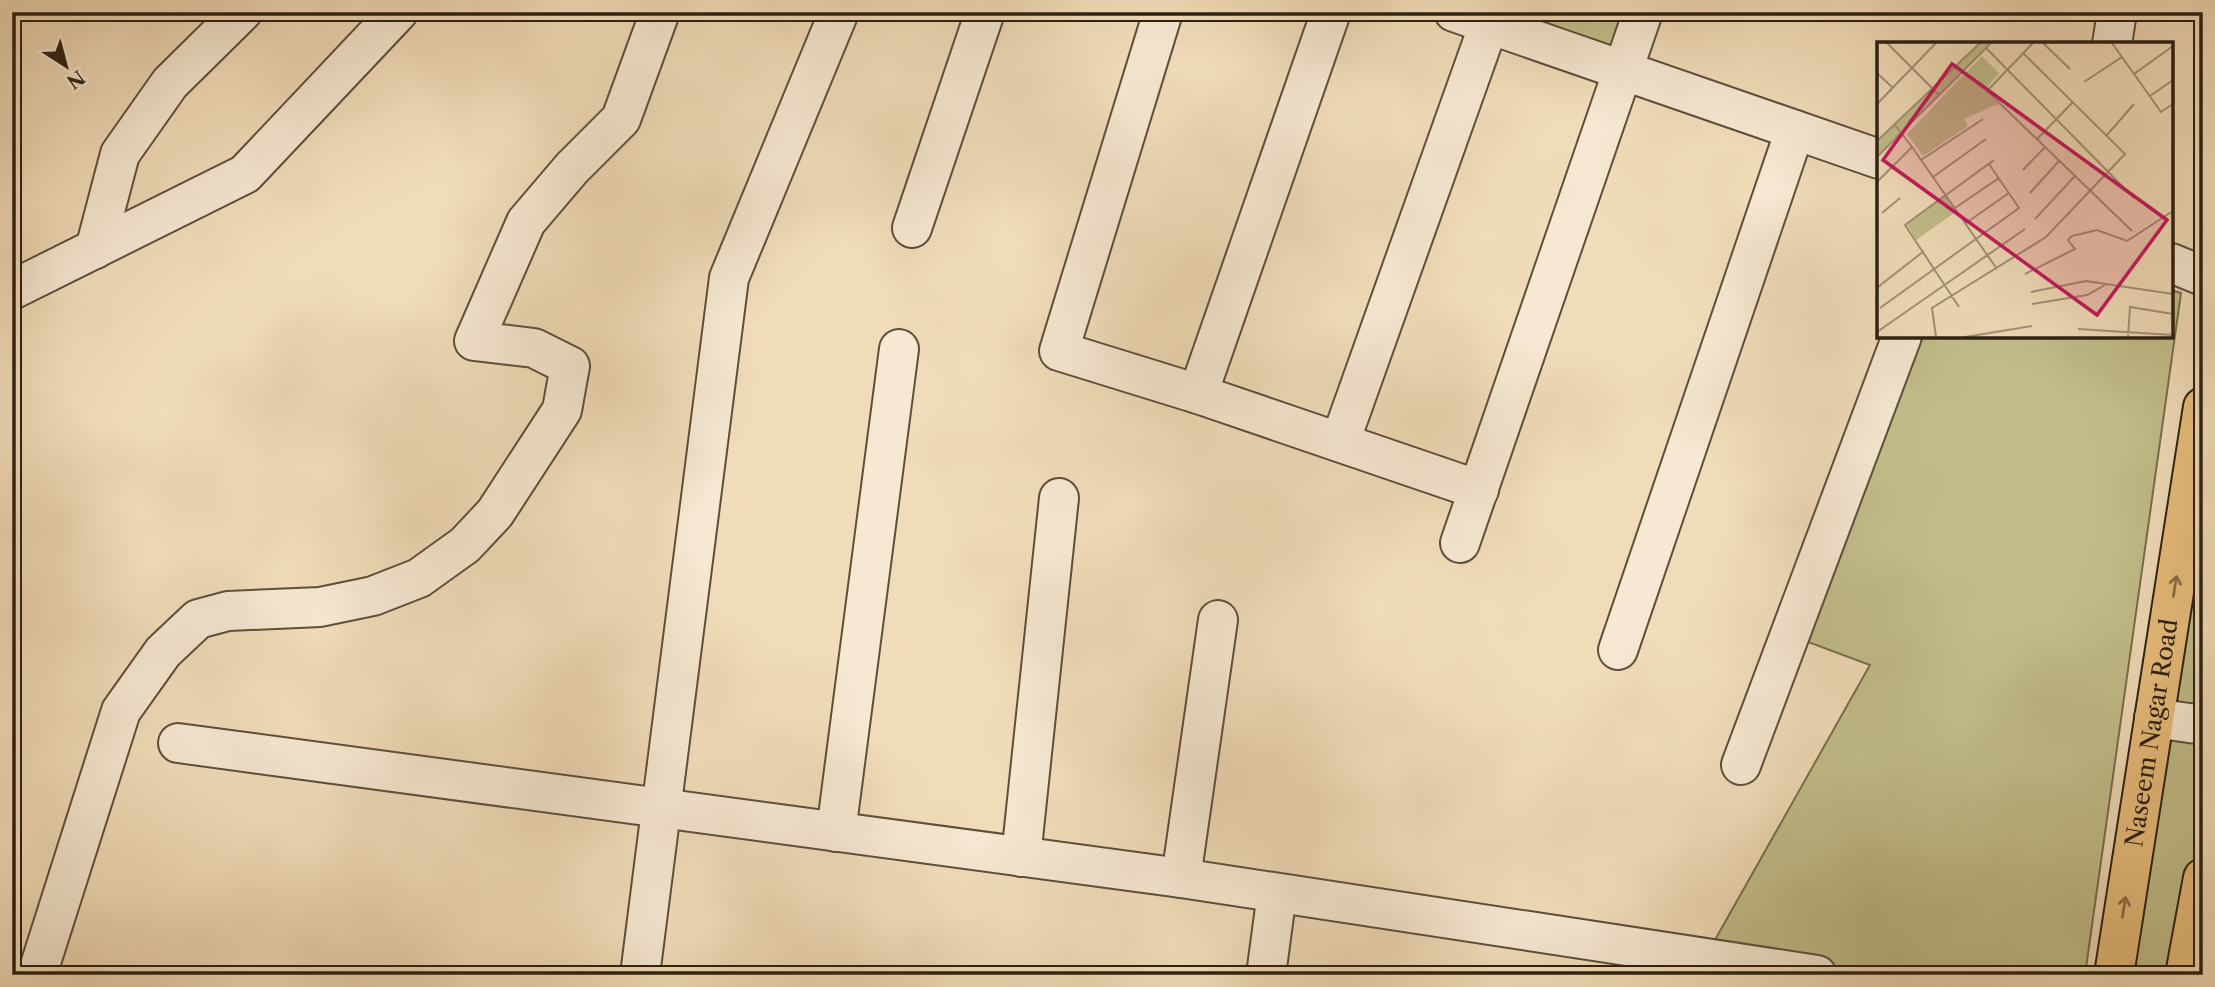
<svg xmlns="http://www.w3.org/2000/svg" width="2215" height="987" viewBox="0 0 2215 987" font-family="'Libre Caslon Text',serif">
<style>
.green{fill:#c2be8a;stroke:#776f4e;stroke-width:2}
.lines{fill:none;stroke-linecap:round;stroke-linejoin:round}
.minor-casing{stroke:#5d4f3c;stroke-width:42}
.major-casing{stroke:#2c2012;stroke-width:42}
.minor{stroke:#f6e8d2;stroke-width:38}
.major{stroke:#e8be7c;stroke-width:38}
.oneway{stroke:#8a6f47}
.labels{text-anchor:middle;stroke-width:6;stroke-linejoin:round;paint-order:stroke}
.street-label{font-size:24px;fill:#2c2012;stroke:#f6e8d2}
.inset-road{fill:none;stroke:#a29176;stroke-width:2}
.view{fill:#c2185b;fill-opacity:0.15;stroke:#c2185b;stroke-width:3.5}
.inset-edge{fill:none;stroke:#2c2012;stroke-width:3.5}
</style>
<rect width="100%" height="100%" fill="#f1dcb9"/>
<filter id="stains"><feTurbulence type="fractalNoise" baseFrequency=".00286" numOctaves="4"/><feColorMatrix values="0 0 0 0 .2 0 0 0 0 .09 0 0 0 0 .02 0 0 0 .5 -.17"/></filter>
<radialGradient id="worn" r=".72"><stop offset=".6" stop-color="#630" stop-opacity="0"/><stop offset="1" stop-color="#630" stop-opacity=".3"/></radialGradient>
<g class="green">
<polygon points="1464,12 1643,12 1624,71"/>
<polygon points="2171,290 2181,293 2085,975 1871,975 1871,972 1711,947 1870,665 1808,642 1922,336 2171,336"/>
<polygon points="2203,402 2203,895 2189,975 2112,975"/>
</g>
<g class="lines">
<g class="minor-casing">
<g id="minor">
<polyline points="1163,12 1059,351 1198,394 1479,490"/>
<polyline points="1454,12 1879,159"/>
<polyline points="2112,44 2117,12"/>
<polyline points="912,228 985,12"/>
<polyline points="95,249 120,154 170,83 242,12"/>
<polyline points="2171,263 2203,276"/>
<polyline points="12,290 245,174 398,12"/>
<polyline points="1198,394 1331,12"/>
<polyline points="1340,442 1489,24"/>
<polyline points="1460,543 1643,12"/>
<polyline points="1618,650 1795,130"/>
<polyline points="2154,718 2203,725"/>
<polyline points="178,743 1181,878 1817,975"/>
<polyline points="1741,765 1902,336"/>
<polyline points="836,832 899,349"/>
<polyline points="1021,857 1059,498"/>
<polyline points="1181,878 1218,620"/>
<polyline points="37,975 121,711 163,652 198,619 228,611 320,607 373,596 419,578 465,545 495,513 562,410 570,366 534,348 474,341 526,222 572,168 621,119 660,12"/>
<polyline points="640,975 729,278 839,12"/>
<polyline points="1266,975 1277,893"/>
</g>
</g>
<g class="major-casing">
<g id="major">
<path id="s1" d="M 2114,975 L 2203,407"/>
<polyline points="2185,975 2203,878"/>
</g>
</g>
<use href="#minor" class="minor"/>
<use href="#major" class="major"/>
</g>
<defs><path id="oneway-shaft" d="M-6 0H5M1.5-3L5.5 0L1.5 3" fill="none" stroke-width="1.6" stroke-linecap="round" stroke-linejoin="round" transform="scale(1.75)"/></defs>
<g class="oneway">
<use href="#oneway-shaft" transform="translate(2175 586) rotate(-81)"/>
<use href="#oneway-shaft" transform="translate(2124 907) rotate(-81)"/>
</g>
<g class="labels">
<g class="street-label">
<text dy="8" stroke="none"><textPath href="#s1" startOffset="245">Naseem Nagar Road</textPath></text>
</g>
</g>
<g transform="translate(1877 42)">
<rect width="296" height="296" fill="#f1dcb9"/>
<path d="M 103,1 L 114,1 L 0,115 L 0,99 ZM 105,14 L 122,31 L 108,48 L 121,62 L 87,77 L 91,84 L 46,114 L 30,92 ZM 68,152 L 80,169 L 39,198 L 29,181 Z" fill="#c2be8a"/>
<path class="inset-road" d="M 10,1 L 62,53M 156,1 L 110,49 L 255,189M 166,1 L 193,27M 235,1 L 284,70 L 296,62M 109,6 L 257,156M 0,31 L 16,46M 257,32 L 296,4M 207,40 L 245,15M 273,54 L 296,38M 0,62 L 59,1M 18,83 L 35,105M 230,93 L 257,62M 160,97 L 196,60M 0,99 L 103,1M 0,115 L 114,1M 44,118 L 106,77M 146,128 L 168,105M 56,135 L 109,97M 0,140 L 35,105 L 120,227M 153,151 L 182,119M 78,166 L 122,136M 5,171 L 23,156M 158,177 L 198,134M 89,181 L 132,151M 148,232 L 198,207 L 191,198 L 195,194 L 220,188 L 250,199 L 296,169M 1,245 L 47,209M 154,250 L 209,239 L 296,252M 155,262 L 210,253 L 228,243M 82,265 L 28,183 L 117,118M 3,266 L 142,166 L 112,122M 201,287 L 296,293M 0,290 L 148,187M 59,295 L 55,266 L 169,195 L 248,112 L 146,11M 88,295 L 155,284M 251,295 L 253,265 L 296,272"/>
<path class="view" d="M 75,22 L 290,178 L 220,273 L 6,118 Z"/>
<rect width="296" height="296" class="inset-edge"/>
</g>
<rect width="2215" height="987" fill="none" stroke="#f1dcb9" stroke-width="42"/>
<rect x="14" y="14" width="2187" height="959" fill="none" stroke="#2c2012" stroke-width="3.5"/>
<rect x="21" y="21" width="2173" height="945" fill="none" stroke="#2c2012" stroke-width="2"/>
<g transform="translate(66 66) rotate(144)" stroke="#f6e8d2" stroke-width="5" paint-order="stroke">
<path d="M0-5L12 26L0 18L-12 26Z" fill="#2c2012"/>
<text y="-10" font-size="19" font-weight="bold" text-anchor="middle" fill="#2c2012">N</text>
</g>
<rect width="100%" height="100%" filter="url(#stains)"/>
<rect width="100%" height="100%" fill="url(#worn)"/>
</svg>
